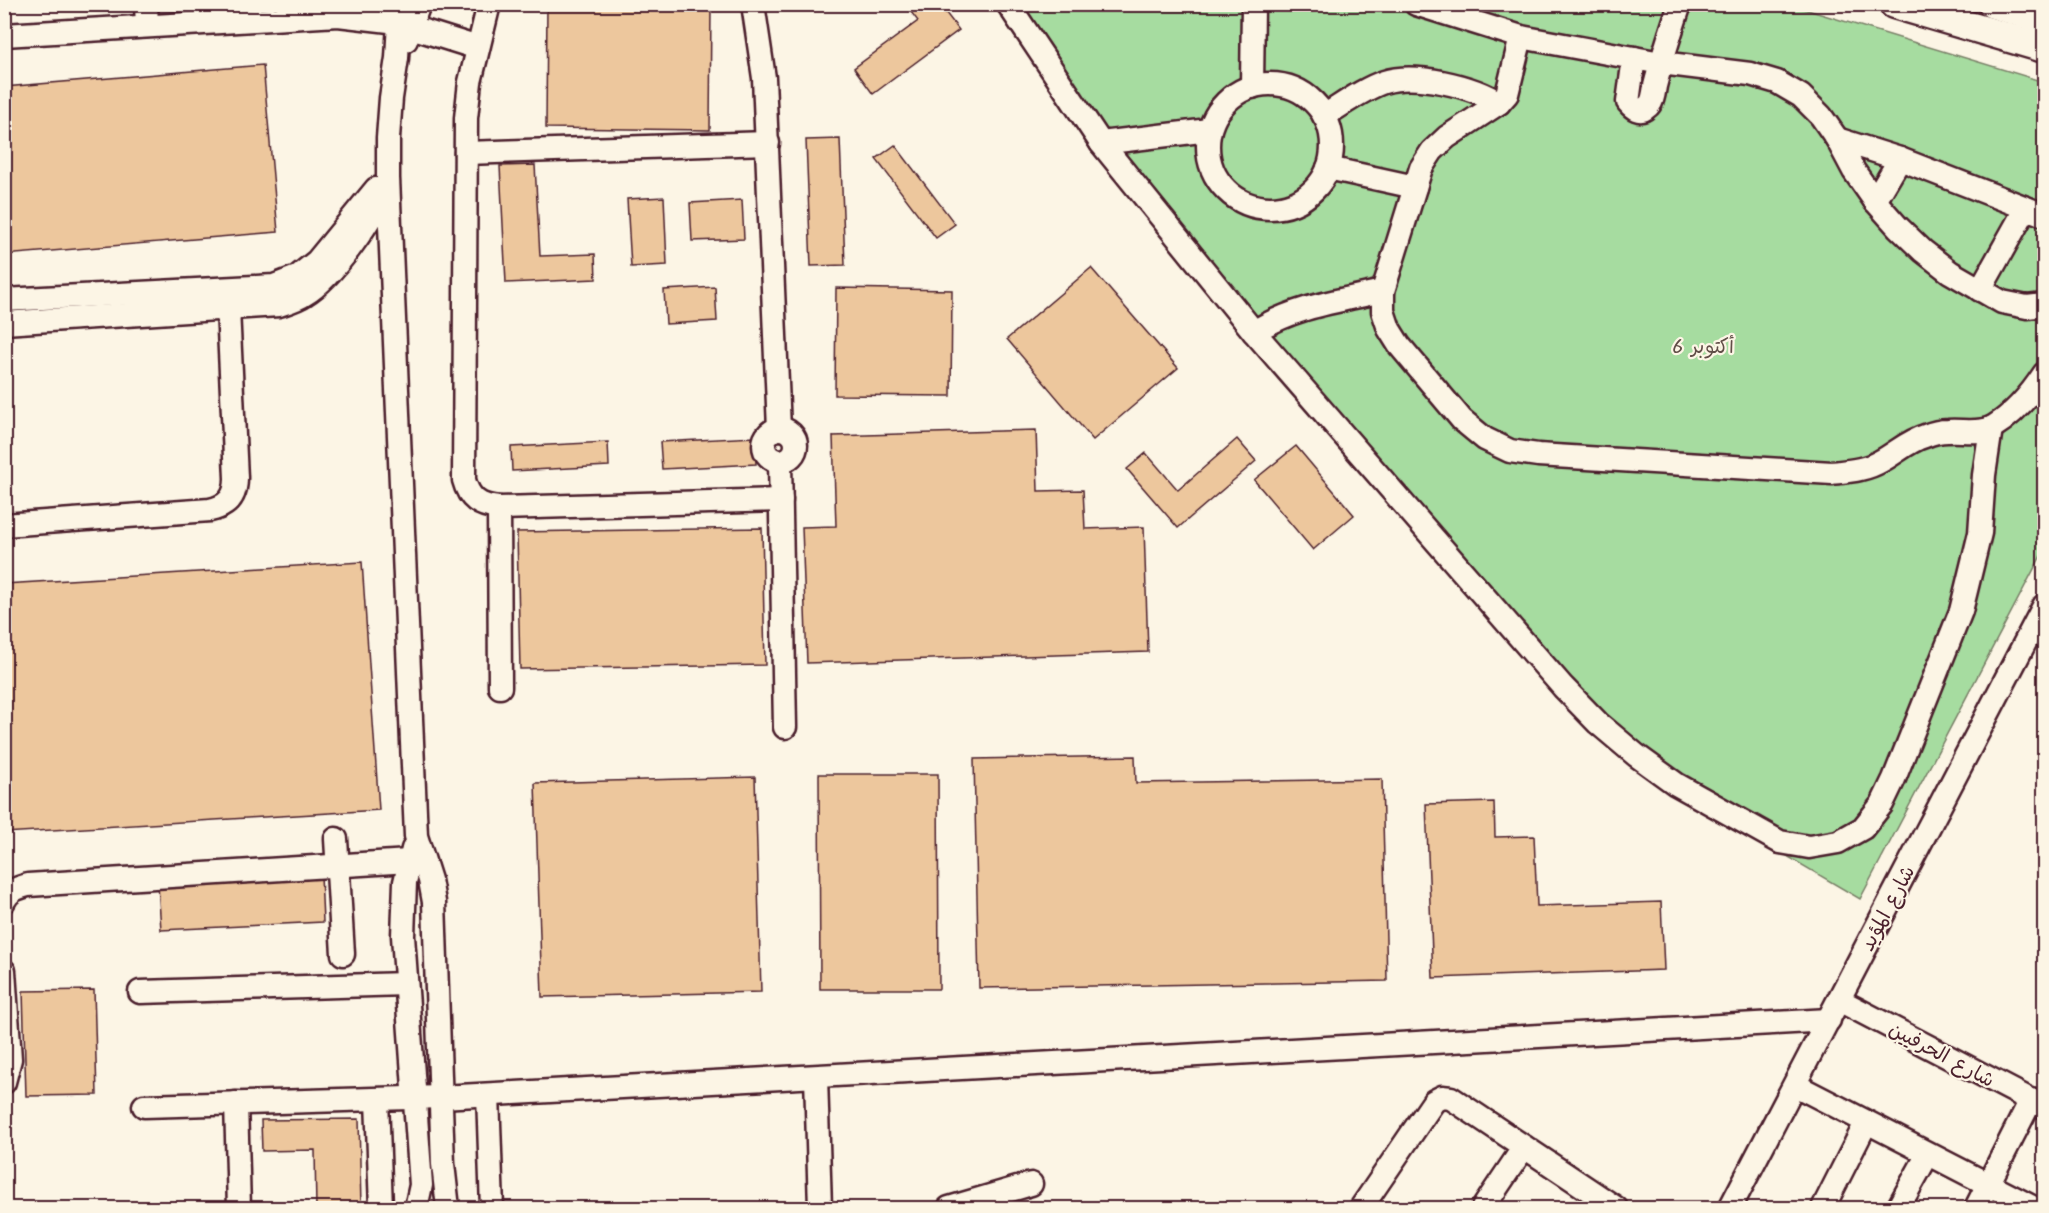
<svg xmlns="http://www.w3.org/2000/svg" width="2049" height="1213" viewBox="0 0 2049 1213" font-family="Kalam,'Playpen Sans Arabic',sans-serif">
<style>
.green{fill:#a6dca0;stroke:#787e66;stroke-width:1.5}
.building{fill:#edc79d;stroke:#4a1f2b;stroke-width:1.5}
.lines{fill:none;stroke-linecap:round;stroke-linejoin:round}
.minor-casing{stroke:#4a1f2b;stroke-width:27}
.major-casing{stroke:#4a1f2b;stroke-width:33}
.minor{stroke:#fcf5e5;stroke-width:22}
.major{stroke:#fcf5e5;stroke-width:28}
.labels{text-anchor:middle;stroke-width:4.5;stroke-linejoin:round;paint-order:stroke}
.park-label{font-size:20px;fill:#614e48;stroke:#fcf5e5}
.street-label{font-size:20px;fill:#4a1f2b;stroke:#fcf5e5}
</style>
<rect width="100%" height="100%" fill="#fcf5e5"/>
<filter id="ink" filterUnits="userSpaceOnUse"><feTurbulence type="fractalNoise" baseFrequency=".0167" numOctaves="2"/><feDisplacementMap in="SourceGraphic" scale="12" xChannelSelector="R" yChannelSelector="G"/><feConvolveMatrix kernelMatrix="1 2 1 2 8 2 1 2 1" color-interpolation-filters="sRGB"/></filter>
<g filter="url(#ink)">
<polygon class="green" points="994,5 1791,5 2044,82 2044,550 1860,899 1629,763 1096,151 1015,37"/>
<g class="building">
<polygon points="547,4 711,4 710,130 546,128"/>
<polygon points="905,4 939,4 959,30 873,94 854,68 918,21"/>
<polygon points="263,65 278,232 4,255 4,87"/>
<polygon points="840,139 845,265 811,266 806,140"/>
<polygon points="895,145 955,224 936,238 876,159"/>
<polygon points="535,165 540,256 595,254 596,279 506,283 500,166"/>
<polygon points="664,197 667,265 631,267 627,199"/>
<polygon points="742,200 744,239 692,241 690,203"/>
<polygon points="1091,268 1178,368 1093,440 1007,339"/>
<polygon points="715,287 717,321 666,324 664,290"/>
<polygon points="836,288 952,290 951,396 835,395"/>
<polygon points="1036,430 1038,491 1083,490 1085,529 1144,527 1148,652 807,663 802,527 836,526 833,436"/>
<polygon points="755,437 756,464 662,469 660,442"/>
<polygon points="1237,439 1256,461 1178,528 1127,469 1146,453 1178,490"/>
<polygon points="608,442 609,466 512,471 511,447"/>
<polygon points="1296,446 1354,515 1313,550 1254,480"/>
<polygon points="762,528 765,665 520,669 517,532"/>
<polygon points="362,562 379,810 4,833 4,584"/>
<polygon points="1135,756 1136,783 1382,779 1387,981 979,988 974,759"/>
<polygon points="819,774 938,774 939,989 820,989"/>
<polygon points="755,777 761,992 542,997 535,783"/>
<polygon points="1494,802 1495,837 1534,836 1537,906 1661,902 1664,970 1433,978 1426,804"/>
<polygon points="321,875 323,922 161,930 158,884"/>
<polygon points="94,990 97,1095 26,1096 23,991"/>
<polygon points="359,1119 361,1208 316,1208 315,1150 262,1151 261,1120"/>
</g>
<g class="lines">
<g class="minor-casing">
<g id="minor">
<polyline points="146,4 147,26"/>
<polyline points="400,4 397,58 391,98 388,138 388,178 416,836 430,880 434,902 443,1164 448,1208"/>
<path d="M 489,4 L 470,82 L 466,118 L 464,480 C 469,499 479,506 499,508 L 781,500"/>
<polyline points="753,4 764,78 779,429"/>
<polyline points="1008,4 1101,143 1254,332 1563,687 1598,723 1636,755 1676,784 1780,842 1809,847 1838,842 1863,828 1882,804 1894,779 1961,611 1980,533 1984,475 1991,428"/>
<polyline points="1416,4 1521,37 1661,63 1750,74 1777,82 1801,96 1821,116 1837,139 1854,171 1875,201 1898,227 1923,251 1950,272 2002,302 2027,307 2044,305"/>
<polyline points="411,27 478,48"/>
<polyline points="4,35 338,15 398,22"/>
<path d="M 1521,37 L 1507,94 L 1499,103 L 1447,137 L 1432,151 L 1421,168 L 1383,291 L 1383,311 L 1389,329 L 1399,345 L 1462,420 L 1485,439 L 1510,451 L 1538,455 L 1832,473 C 1849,471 1866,470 1881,461 C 1896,453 1908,441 1925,436 C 1932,433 1940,431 1948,431 C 1962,430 1981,434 1993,427 C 2014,414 2031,394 2044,374"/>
<polyline points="406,40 419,4"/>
<path d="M 1634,58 L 1628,102 C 1633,108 1640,114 1647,107 C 1653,103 1654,92 1655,86 C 1662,58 1671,31 1680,4"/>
<circle cx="1270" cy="146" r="62"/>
<polyline points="1252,87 1253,4"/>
<path d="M 1324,116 C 1342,105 1365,88 1384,82 C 1415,72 1473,86 1499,103"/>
<polyline points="1837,139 1900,159 2044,215"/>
<polyline points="1101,143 1209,130"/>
<polyline points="466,153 768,143"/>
<polyline points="1328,168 1415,187"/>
<polyline points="1875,201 1900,159"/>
<polyline points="1980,290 2026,208"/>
<polyline points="4,300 274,286 297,277 317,261 376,189"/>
<path d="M 4,323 L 279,305 C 288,302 298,299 305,294 C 332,278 376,216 385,187"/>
<path d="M 1254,332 C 1293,307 1338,301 1383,291"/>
<circle cx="780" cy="445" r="16"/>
<polyline points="780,461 785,727"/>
<polyline points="499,508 500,687"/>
<path d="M 4,525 L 210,510 C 228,506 236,497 236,478 L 228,309"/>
<polyline points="336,839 343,954"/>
<polyline points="413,849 405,882 403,936 421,1185 416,1208"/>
<path d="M 4,901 C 9,890 18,888 28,885 L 409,861"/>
<polyline points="4,971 10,1059 4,1082"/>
<polyline points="140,992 406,984"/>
<polyline points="1839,1000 2044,1107"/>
<polyline points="816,1077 820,1208"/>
<polyline points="1795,1085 2034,1208"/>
<polyline points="488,1095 492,1208"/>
<polyline points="377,1100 381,1208"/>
<polyline points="236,1103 239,1208"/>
<polyline points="144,1106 441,1097 1829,1020"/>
<polyline points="949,1208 1031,1184"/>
<polyline points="1361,1208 1434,1101 1442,1097 1451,1098 1616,1208"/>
<polyline points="1483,1208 1524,1147"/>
<polyline points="1730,1208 2044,606"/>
<polyline points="1823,1208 1866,1123"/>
<polyline points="1898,1208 1928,1154"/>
<polyline points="1976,1208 2031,1100"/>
</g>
</g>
<g class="major-casing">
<g id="major">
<polyline points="1894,4 2044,48"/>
<polyline points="1993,4 2044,20"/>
</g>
</g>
<use href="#minor" class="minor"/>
<use href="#major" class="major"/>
</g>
</g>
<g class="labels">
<g class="park-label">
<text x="1703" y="353">6 أكتوبر</text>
</g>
<g class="street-label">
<text transform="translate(1887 908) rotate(-62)" y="7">شارع المؤيد</text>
<text transform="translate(1942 1054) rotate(28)" y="7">شارع الحرفيين</text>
</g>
</g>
<rect width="2049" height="1213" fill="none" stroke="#fcf5e5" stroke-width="24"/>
<rect x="12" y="12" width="2025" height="1189" fill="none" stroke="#4a1f2b" stroke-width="2" filter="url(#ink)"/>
</svg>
